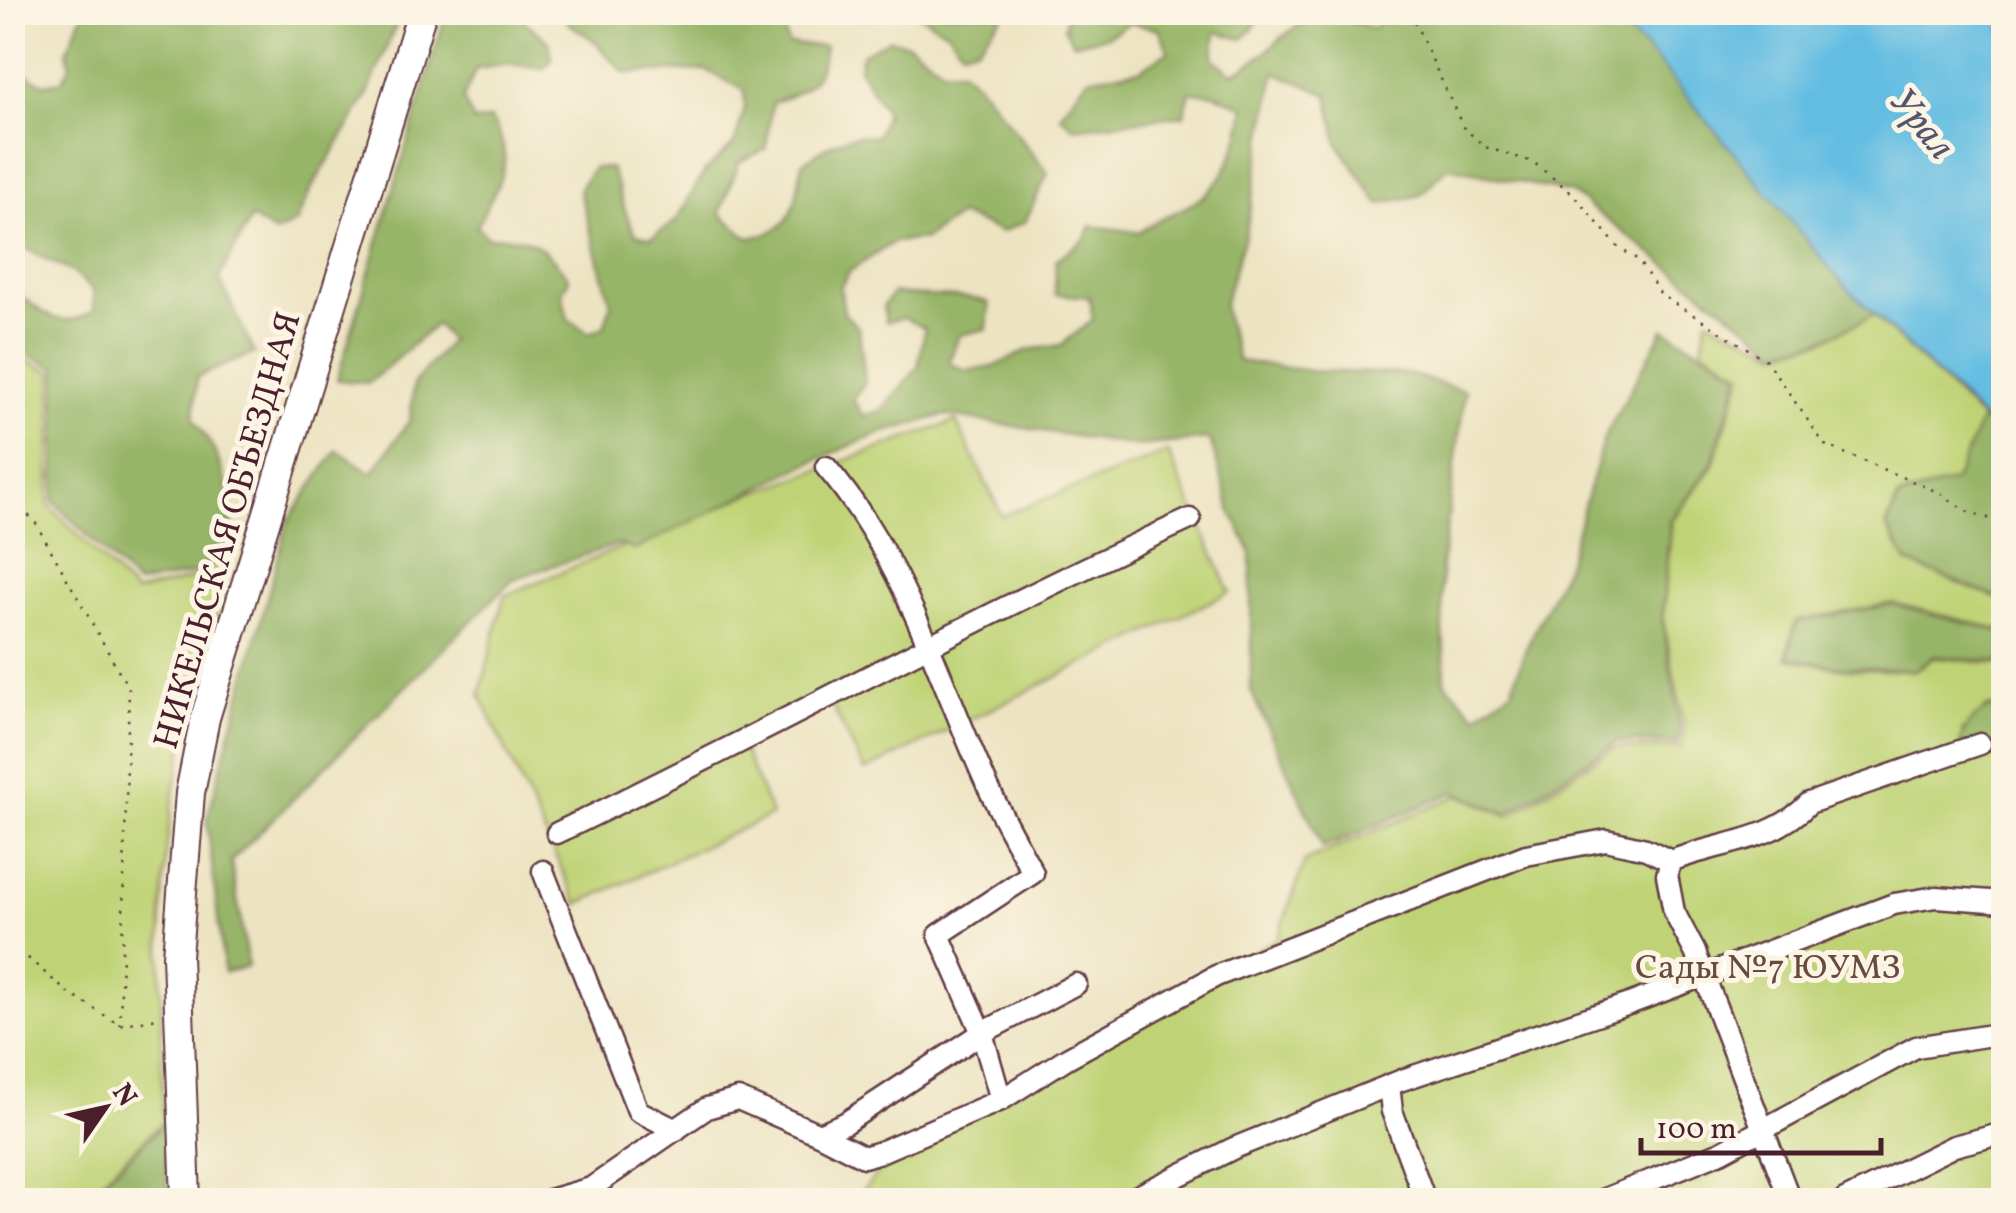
<svg xmlns="http://www.w3.org/2000/svg" width="2016" height="1213" viewBox="0 0 2016 1213" font-family="Vollkorn,serif">
<style>
.green{fill:#bfd376;stroke:#847950;stroke-width:2.5}
.forest{fill:#97b567;stroke:#706a49;stroke-width:2.5}
.water{fill:#64bde2;stroke:#576e86;stroke-width:2.5}
.lines{fill:none;stroke-linecap:round;stroke-linejoin:round}
.minor-casing{stroke:#623c42;stroke-width:25}
.major-casing{stroke:#623c42;stroke-width:32}
.path{stroke:#623c42;stroke-width:2.5;stroke-dasharray:2.5 8;stroke-linecap:butt}
.minor{stroke:#fff;stroke-width:20}
.major{stroke:#fff;stroke-width:28}
.labels{text-anchor:middle;stroke-width:10;stroke-linejoin:round;paint-order:stroke}
.street-label{font-size:35px;fill:#4a1f2b;stroke:#fcf5e5}
.park-label{font-size:35px;fill:#674c3e;stroke:#fcf5e5}
.water-label{font-size:38px;font-style:italic;fill:#53566b;stroke:#fcf5e5}
</style>
<rect width="100%" height="100%" fill="#fcf5e5"/>
<filter id="ink" filterUnits="userSpaceOnUse"><feTurbulence type="fractalNoise" baseFrequency=".01" numOctaves="2"/><feDisplacementMap in="SourceGraphic" scale="20" xChannelSelector="R" yChannelSelector="G"/><feConvolveMatrix kernelMatrix="1 2 1 2 8 2 1 2 1" color-interpolation-filters="sRGB"/></filter>
<filter id="wash" filterUnits="userSpaceOnUse"><feTurbulence type="fractalNoise" baseFrequency=".0048" numOctaves="4" result="noise"/><feDisplacementMap in="SourceGraphic" scale="40" xChannelSelector="R" yChannelSelector="G"/><feGaussianBlur stdDeviation="2.25" result="paint"/><feColorMatrix in="noise" values="0 0 0 0 0 0 0 0 0 0 0 0 0 0 0 0 0 1.4 0 .05"/><feComposite in="paint" operator="in"/></filter>
<g filter="url(#wash)">
<rect width="100%" height="100%" fill="#ece3c1"/>
<g class="green">
<polygon points="1874,315 1981,419 1955,481 1898,497 1886,526 1907,563 2003,601 2003,630 1893,603 1795,621 1786,658 1842,669 1914,671 1934,658 2003,664 2003,706 1987,707 1962,731 1991,752 2003,749 2003,1200 868,1200 861,1193 880,1170 1278,938 1305,861 1459,795 1509,816 1614,748 1682,747 1684,724 1663,619 1672,521 1713,466 1743,373 1702,348 1707,319 1778,352 1822,341"/>
<path d="M 13,354 L 52,372 L 49,505 L 135,593 L 199,577 L 230,548 C 217,633 188,709 174,793 C 156,902 161,1012 163,1122 L 81,1200 L 13,1200 Z"/>
<polygon points="956,421 1002,516 1168,452 1230,592 865,771 830,702 742,747 772,815 578,904 480,695 504,596 742,497"/>
</g>
<g class="forest">
<path d="M 83,13 L 401,13 L 366,98 L 311,189 L 296,223 L 275,233 L 251,218 L 219,278 L 254,353 L 197,377 L 194,419 C 222,456 231,489 232,536 L 200,572 L 137,585 L 54,502 L 56,368 L 13,347 L 13,291 C 42,310 61,334 94,310 L 93,290 L 72,272 L 12,242 L 13,87 L 23,72 L 43,84 L 62,81 L 70,65 L 67,51 Z"/>
<path d="M 446,13 L 515,13 L 549,42 L 552,60 L 543,69 L 511,64 L 476,69 L 463,99 L 474,122 L 491,119 C 520,166 496,182 477,227 L 488,238 C 530,233 543,246 569,278 L 562,293 L 568,319 L 589,333 L 604,327 L 611,304 L 579,190 L 593,168 L 610,168 C 622,191 622,213 636,234 L 651,238 L 676,221 L 705,171 L 734,144 L 745,108 L 744,90 L 706,70 L 625,73 L 593,40 L 567,22 L 573,13 L 794,13 L 784,28 L 788,44 L 825,46 C 820,83 805,91 772,103 L 766,149 L 739,162 L 720,213 L 748,238 C 796,232 795,204 802,163 C 826,147 847,130 876,137 L 886,113 L 859,69 L 862,54 L 889,39 L 909,44 L 943,69 L 962,70 L 978,84 L 1048,173 L 1025,222 L 1001,232 L 959,215 L 925,239 L 894,242 L 850,271 L 840,287 L 844,313 L 859,329 L 865,382 L 853,400 L 864,416 L 883,410 L 918,367 L 925,329 L 904,318 L 886,322 L 883,306 L 893,293 C 924,299 965,293 989,303 L 987,329 L 959,335 L 949,362 L 965,371 L 993,367 L 1028,350 L 1061,345 L 1093,320 L 1089,297 L 1055,294 L 1056,260 L 1084,240 L 1091,226 L 1139,232 C 1157,219 1176,213 1195,202 C 1227,183 1241,141 1245,107 L 1215,94 L 1190,92 L 1184,115 L 1074,128 L 1060,115 L 1088,78 L 1139,70 L 1169,51 L 1159,29 L 1130,23 L 1107,36 L 1074,43 L 1064,28 L 1067,13 L 1252,13 L 1257,23 L 1243,39 L 1216,32 L 1213,59 L 1232,73 C 1266,62 1296,12 1327,16 C 1343,18 1360,25 1375,28 L 1383,13 L 1609,13 L 1655,58 L 1874,315 L 1822,340 L 1778,350 L 1572,193 L 1448,167 L 1420,195 L 1379,204 L 1338,144 L 1328,95 L 1275,72 L 1246,232 L 1223,306 L 1238,361 L 1311,371 L 1409,374 L 1465,391 L 1441,568 L 1445,682 L 1476,715 L 1512,690 L 1524,653 L 1567,564 L 1604,438 L 1664,329 L 1740,373 L 1711,465 L 1670,521 L 1662,619 L 1680,724 L 1678,743 L 1617,742 L 1507,813 L 1454,792 L 1323,848 L 1251,691 L 1251,552 L 1231,511 L 1210,439 L 1136,446 L 944,415 L 881,433 L 800,467 L 635,550 L 618,544 L 513,579 L 231,861 L 248,966 L 224,973 L 207,819 L 288,521 L 337,450 L 372,473 L 410,420 L 414,383 L 450,341 L 436,324 L 369,383 L 337,380 Z"/>
<polygon points="916,13 1005,13 977,47 962,50 948,32"/>
<polygon points="1981,419 2003,438 2003,600 1907,562 1887,526 1899,498 1955,481"/>
<polygon points="1894,604 2003,632 2003,662 1934,656 1914,670 1842,667 1788,657 1796,622"/>
<path d="M 2003,706 L 2003,749 L 1991,752 L 1960,744 C 1963,722 1982,708 2003,706 Z"/>
<polygon points="164,1124 169,1200 83,1200"/>
</g>
<polygon class="water" points="1609,13 2003,13 2003,438 1843,284 1655,58"/>
</g>
<g filter="url(#ink)">
<g class="lines">
<g class="minor-casing">
<g id="minor">
<path d="M 826,467 C 900,553 935,667 980,769 C 995,805 1015,839 1033,873 L 939,935 L 982,1033 L 1001,1100"/>
<path d="M 557,833 C 769,731 975,617 1190,519"/>
<polyline points="1671,861 1667,875 1674,912 1695,952 1790,1200"/>
<polyline points="543,871 638,1111 676,1130"/>
<polyline points="1389,1085 1392,1111 1425,1200"/>
<path d="M 819,1134 L 864,1157 L 880,1152 L 1001,1100 L 1067,1058 L 1216,976 L 1526,855 L 1606,840 L 1646,849 L 1671,861 C 1719,842 1773,842 1809,803 L 1980,744"/>
<polyline points="549,1200 591,1188 707,1108 738,1099 819,1134 845,1123 982,1033 1076,984"/>
<polyline points="1130,1200 1234,1148 1402,1080 1629,1004 1894,904 1936,897 2004,902"/>
<polyline points="1602,1200 1721,1152 1916,1047 2004,1033"/>
<polyline points="1845,1200 1954,1146 2004,1133"/>
</g>
</g>
<g class="major-casing">
<polyline id="major" points="186,1200 177,956 190,793 205,718 422,12"/>
</g>
<g class="path">
<polyline points="1410,12 1463,127 1485,147 1533,162 1572,193 1618,247 1638,260 1661,295 1766,360 1825,445 1940,493 1966,511 2004,523"/>
<polyline points="12,502 34,520 129,689 120,1025"/>
<polyline points="12,944 67,992 120,1025 157,1018"/>
</g>
<use href="#minor" class="minor"/>
<use href="#major" class="major"/>
</g>
</g>
<g class="labels">
<g class="street-label">
<text transform="translate(226 530) rotate(-74)" y="12">НИКЕЛЬСКАЯ ОБЪЕЗДНАЯ</text>
</g>
<g class="park-label">
<text x="1768" y="978">Сады №7 ЮУМЗ</text>
</g>
<g class="water-label">
<text transform="translate(1923 123) rotate(51)" y="13">Урал</text>
</g>
</g>
<rect width="2016" height="1213" fill="none" stroke="#fcf5e5" stroke-width="50"/>
<g transform="translate(105 1108) rotate(56)" stroke="#fcf5e5" stroke-width="8" paint-order="stroke">
<path d="M0-8L18 38L0 25L-18 38Z" fill="#4a1f2b"/>
<text y="-15" font-size="28" font-weight="bold" text-anchor="middle" fill="#4a1f2b">N</text>
</g>
<path d="M1641 1138v15h240v-15" fill="none" stroke="#4a1f2b" stroke-width="5"/>
<text x="1656" y="1138" font-size="30" fill="#4a1f2b" stroke="#fcf5e5" stroke-width="8" paint-order="stroke">100 m</text>
</svg>
